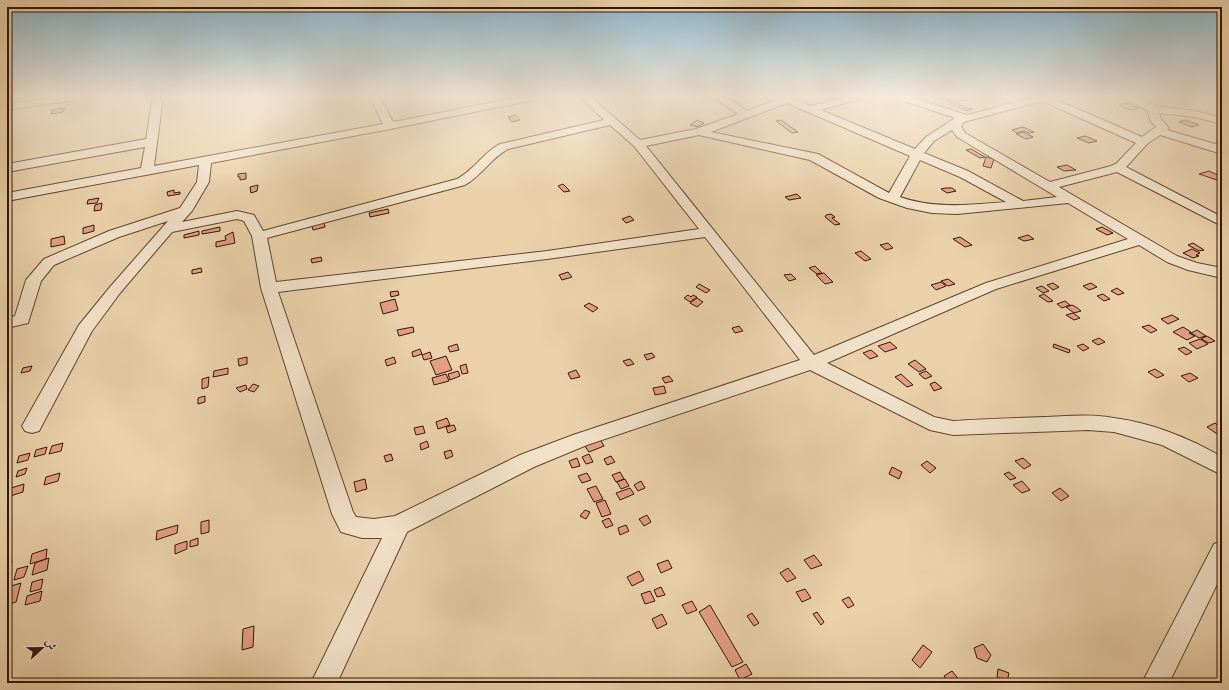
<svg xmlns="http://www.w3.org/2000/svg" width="1229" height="690" viewBox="0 0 1229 690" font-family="'IM FELL Double Pica',Amiri,serif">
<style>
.building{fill:#e39e83;stroke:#321704}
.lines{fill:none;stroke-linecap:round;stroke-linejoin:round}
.street-casing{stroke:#60462e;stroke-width:2}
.street{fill:#f1e1c8;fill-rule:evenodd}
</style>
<rect width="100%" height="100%" fill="#ead1aa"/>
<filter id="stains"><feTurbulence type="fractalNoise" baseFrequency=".005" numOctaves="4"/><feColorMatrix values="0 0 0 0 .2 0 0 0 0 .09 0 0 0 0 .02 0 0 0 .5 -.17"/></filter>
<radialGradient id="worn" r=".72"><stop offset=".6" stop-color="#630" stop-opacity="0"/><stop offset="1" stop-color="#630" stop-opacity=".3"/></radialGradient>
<g class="building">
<polygon points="945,97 949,99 962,97 968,100 954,101 966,108 973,109 966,111 941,98"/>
<polygon points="1127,103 1138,108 1130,110 1119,105"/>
<polygon points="65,108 63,112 51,114 52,110"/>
<polygon points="516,115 520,120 512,122 508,117"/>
<polygon points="697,120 704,123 698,127 690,125"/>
<polygon points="781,120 798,132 792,133 776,121"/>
<polygon points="1186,120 1199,125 1192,127 1179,122"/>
<polygon points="1023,127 1034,132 1029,133 1024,131 1017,133 1012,130"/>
<polygon points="1023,132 1033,137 1026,139 1016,134"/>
<polygon points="1085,136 1097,141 1089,143 1077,138"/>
<polygon points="971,149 985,157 980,158 966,150"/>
<polygon points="986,157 994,159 991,168 983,166"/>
<polygon points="1067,165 1076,170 1064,171 1057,167"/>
<polygon points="1209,171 1222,177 1222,179 1217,180 1199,174"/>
<polygon points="246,173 246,179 240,180 240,177 238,177 238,174"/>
<polygon points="563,184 570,191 564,192 558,186"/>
<polygon points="258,185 257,191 251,193 250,187"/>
<polygon points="945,188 952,188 956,191 947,193 941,189"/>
<polygon points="174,190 174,193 180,192 180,194 168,196 167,192"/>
<polygon points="797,194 801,198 789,200 785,197"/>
<polygon points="99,198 97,203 87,204 88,200"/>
<polygon points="102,203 101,210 94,211 95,205"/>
<polygon points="388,209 389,213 370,217 369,213"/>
<polygon points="831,214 835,217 832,218 840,224 835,225 825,217 826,215"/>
<polygon points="630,216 634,220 626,223 622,219"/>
<polygon points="324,223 325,227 313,230 312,226"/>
<polygon points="94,225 94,231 83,234 83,228"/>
<polygon points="220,227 220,231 202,234 202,231"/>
<polygon points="1102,227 1113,233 1107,235 1096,229"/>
<polygon points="199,231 199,235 184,238 184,235"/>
<polygon points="233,232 235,243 216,247 216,242 226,240 225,236"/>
<polygon points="1028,235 1034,239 1024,241 1018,238"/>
<polygon points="64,236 65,244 51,247 51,239"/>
<polygon points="960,237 972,245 965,247 953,239"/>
<polygon points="888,243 893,248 886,250 880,245"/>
<polygon points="1193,243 1204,250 1199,251 1188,245"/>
<polygon points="1192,249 1200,253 1196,255 1199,256 1193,258 1183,253"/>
<polygon points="861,251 871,259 865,261 855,253"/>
<polygon points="321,257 322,261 312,263 311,259"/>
<polygon points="815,266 822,273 817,274 809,268"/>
<polygon points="201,268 202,272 192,274 192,270"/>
<polygon points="568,272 572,277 562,280 559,275"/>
<polygon points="824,273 833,282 825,284 816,275"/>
<polygon points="791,274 796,279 789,281 784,275"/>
<polygon points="948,279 955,284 948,286 941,281"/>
<polygon points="941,282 946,286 936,290 931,285"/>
<polygon points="1053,283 1059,287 1053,290 1047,285"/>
<polygon points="1091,283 1097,287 1089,290 1083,286"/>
<polygon points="699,284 710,290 706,293 696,287"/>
<polygon points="1042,286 1049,291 1043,293 1036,288"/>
<polygon points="1117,288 1124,293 1118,295 1111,291"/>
<polygon points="398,291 399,295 391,297 390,292"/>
<polygon points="1044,294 1053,301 1048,302 1039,296"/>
<polygon points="1103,294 1110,299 1104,301 1097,296"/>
<polygon points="688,295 691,297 693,295 697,297 690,302 684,298"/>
<polygon points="697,298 703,302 697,307 690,303"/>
<polygon points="395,299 398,310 383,314 380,303"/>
<polygon points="1065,301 1070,305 1062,308 1057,304"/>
<polygon points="589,303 598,308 593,312 584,306"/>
<polygon points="1072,305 1076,307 1081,311 1074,313 1066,307"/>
<polygon points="1073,313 1080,318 1074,320 1066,315"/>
<polygon points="1172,315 1179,319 1168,324 1161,319"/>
<polygon points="1149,325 1157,330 1151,333 1142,327"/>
<polygon points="739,326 743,331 735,333 732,328"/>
<polygon points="413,327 414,332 399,336 397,330"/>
<polygon points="1183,327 1191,332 1189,333 1195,336 1187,340 1173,332"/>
<polygon points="1197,330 1206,336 1199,338 1191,333"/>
<polygon points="1207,336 1215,341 1209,343 1201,339"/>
<polygon points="1099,338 1105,342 1098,345 1092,341"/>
<polygon points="1200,339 1208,344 1197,349 1189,343"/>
<polygon points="890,342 897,348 885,352 878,346"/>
<polygon points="457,344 459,350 450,352 448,347"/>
<polygon points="1054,344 1070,350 1069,353 1053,347"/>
<polygon points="1083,344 1089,348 1083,351 1077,346"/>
<polygon points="1184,347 1192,352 1186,355 1178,349"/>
<polygon points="420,349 422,354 413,357 412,352"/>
<polygon points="871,350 878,356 870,359 863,353"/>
<polygon points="430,352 432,358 424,360 422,355"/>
<polygon points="652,353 655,357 647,360 644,355"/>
<polygon points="446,356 452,370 436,375 430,361"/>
<polygon points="247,357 247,364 239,366 238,359"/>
<polygon points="394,357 396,363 387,366 385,360"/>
<polygon points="630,359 634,364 627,366 623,361"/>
<polygon points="915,360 926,369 919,372 908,364"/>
<polygon points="466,364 468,373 462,374 460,366"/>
<polygon points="32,366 30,371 21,373 23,368"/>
<polygon points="228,368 228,374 213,377 214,371"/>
<polygon points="1155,369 1164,375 1157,378 1148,372"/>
<polygon points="576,370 580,377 571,379 568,373"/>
<polygon points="458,371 460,376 450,380 448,374"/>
<polygon points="926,371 932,376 925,379 919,374"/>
<polygon points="1190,373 1198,378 1189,382 1181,376"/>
<polygon points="446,374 449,381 434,385 432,378"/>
<polygon points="901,374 913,385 907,387 895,377"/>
<polygon points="669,376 673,381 665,383 662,378"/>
<polygon points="209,377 208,387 202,389 202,379"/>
<polygon points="935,382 942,388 934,391 930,384"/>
<polygon points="253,384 259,386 254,392 248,390"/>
<polygon points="246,385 247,389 240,392 236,388"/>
<polygon points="664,386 666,393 655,395 653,388"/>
<polygon points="205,396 205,402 198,404 198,398"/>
<polygon points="447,418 450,425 438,429 436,422"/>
<polygon points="1215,423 1222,429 1222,431 1217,434 1207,427"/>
<polygon points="454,425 456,430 448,433 446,427"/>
<polygon points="423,426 425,433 416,435 414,428"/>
<polygon points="600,439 604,446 589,452 584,445"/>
<polygon points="427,441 429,447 421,450 420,444"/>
<polygon points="63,443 61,451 49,454 52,446"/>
<polygon points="47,447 45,454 34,457 36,450"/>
<polygon points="451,450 453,456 446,459 444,452"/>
<polygon points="30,453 28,460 17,463 19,456"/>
<polygon points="391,454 393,460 386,462 384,456"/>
<polygon points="589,454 593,462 586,464 582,457"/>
<polygon points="611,456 615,462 607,465 604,459"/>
<polygon points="577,458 580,466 572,468 569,461"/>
<polygon points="1023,458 1031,465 1024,469 1015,461"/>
<polygon points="927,461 936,468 930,473 921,465"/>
<polygon points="892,467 902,472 899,479 889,474"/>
<polygon points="27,468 25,474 16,477 18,471"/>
<polygon points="620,472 624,479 616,482 612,475"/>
<polygon points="1009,472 1016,478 1010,480 1004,474"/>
<polygon points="60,473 58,481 44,485 46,477"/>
<polygon points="587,473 591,480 582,483 578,476"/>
<polygon points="365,479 367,489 356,492 354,482"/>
<polygon points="625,479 629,486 621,489 617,482"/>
<polygon points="641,481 645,488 638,491 634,485"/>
<polygon points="1022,481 1030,490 1022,493 1013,485"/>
<polygon points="24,484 23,492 10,496 11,488"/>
<polygon points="596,486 603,499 594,502 587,489"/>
<polygon points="630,488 634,494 620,500 616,493"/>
<polygon points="1060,488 1069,496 1061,501 1052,493"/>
<polygon points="605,500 611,514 602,517 596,503"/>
<polygon points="585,510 590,512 586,519 580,516"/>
<polygon points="647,515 651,522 644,526 639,519"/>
<polygon points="609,518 613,525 606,528 602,521"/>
<polygon points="209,520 209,532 201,534 201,522"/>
<polygon points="178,525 177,533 156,540 157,531"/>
<polygon points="626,525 629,531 620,535 618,528"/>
<polygon points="198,538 198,545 190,547 190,541"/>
<polygon points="187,541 187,549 175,554 175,545"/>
<polygon points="47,549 46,559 30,564 32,554"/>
<polygon points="814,555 822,565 811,569 804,560"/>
<polygon points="49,558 47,570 32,575 35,563"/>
<polygon points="668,560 672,568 661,573 657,564"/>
<polygon points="12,561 10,571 7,573 7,563"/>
<polygon points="28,566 24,577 14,580 17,569"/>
<polygon points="788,568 796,578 787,582 780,573"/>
<polygon points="639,571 644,580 632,586 627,577"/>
<polygon points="43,579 41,589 30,592 32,582"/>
<polygon points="21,583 16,602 7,605 11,586"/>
<polygon points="661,587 665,595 657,597 654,590"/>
<polygon points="805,589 811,598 802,602 796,592"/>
<polygon points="42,591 40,601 25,605 27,596"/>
<polygon points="650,591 655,601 645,604 641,594"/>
<polygon points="849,597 854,605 848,608 842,600"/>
<polygon points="692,601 697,610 687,614 682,605"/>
<polygon points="710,605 743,662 732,667 699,612"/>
<polygon points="817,612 824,622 821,625 813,614"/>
<polygon points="752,613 759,623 754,626 747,616"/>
<polygon points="662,614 667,624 657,629 652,619"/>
<polygon points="254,626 253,647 242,650 243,629"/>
<polygon points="983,644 991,655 987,662 977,658 974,648"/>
<polygon points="923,645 932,652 920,668 912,660"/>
<polygon points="746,664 752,674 740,680 735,670"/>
<polygon points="998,669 1009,673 1007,682 997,677"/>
<polygon points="952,671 960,681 949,683 944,676"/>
</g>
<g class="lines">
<g class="street-casing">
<g id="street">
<polygon points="57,97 81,97 76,100 7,110 7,104"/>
<path d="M 153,97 L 163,97 L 154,166 L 383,124 L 370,97 L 380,97 L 393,122 L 520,97 L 539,97 L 534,100 L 390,129 L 211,163 L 209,182 L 192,211 L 182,222 L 237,211 L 254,215 L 263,231 L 457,179 C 474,170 483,153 500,144 L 604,120 L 580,97 L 591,97 L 640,140 L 696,129 L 738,114 L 716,99 L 715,97 L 726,97 L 747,111 L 778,99 L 776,97 L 796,97 L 795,99 L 811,106 L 845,97 L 860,97 L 859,99 L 821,110 L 915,149 L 926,137 L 955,118 L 898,99 L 897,97 L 911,97 L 967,115 L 1035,97 L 1050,97 L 1142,137 L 1156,127 L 1150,120 L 1148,111 L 1126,99 L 1125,97 L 1137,97 L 1156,106 L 1195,111 L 1222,118 L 1222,124 L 1195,117 L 1159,113 L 1161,119 L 1169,128 L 1167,130 L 1222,146 L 1222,154 L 1160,135 L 1147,144 L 1126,167 L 1222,217 L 1222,226 L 1117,172 L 1059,187 L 1177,256 L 1197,263 L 1222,268 L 1222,278 L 1188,270 L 1167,262 L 1139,245 L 996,289 L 827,363 L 934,417 L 953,421 C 984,419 1016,418 1047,417 C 1069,416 1092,414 1114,418 C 1152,423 1189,438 1222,457 L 1222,475 L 1162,445 L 1114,432 L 1088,430 L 953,435 L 930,430 L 810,370 L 587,445 L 534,467 L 407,532 L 337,683 L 311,683 L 382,538 L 362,538 L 341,532 L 332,514 L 261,288 L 252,236 L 244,221 L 237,219 L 172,232 L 120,293 L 92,331 L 39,431 L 32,433 L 25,431 L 22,426 L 79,325 L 110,287 L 168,221 L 119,237 L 54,265 L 41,281 L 28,323 L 7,328 L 7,318 L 15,316 L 26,280 L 44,259 L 109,231 L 180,208 L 197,182 L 199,165 L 7,201 L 7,193 L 141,168 L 145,147 L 7,172 L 7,164 L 146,139 ZM 1042,101 L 1136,143 L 1117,163 L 1111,166 L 1050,182 L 965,133 L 961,126 L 964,122 ZM 787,103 L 910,156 L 889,193 L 818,154 L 711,132 ZM 610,125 L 634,146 L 699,229 L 547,251 L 276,282 L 267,238 L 465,185 C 482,175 491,158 508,149 ZM 952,130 L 957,137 L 1057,197 L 1023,201 L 968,171 L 924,153 L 934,141 ZM 699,135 L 810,160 L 879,198 L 907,208 L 932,213 L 957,214 L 1068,203 L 1128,239 L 986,283 L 814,355 L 646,146 ZM 920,160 L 960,177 L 1006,202 C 969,205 935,209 900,197 ZM 705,237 L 800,360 L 573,435 L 520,455 L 395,516 L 374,519 L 356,517 L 353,512 L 278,292 L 547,259 Z"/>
<polygon points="1222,541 1222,574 1169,683 1142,683 1214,544"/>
</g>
</g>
<use href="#street" class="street"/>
</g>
<linearGradient id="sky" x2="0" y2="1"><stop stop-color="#88b6cd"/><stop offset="0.5" stop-color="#f6ead9"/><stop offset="1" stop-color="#f6ead9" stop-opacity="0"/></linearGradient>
<rect width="1229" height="193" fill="url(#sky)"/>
<rect width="1229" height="690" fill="none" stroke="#ead1aa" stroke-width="24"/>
<rect x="8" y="8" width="1213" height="674" fill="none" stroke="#321704" stroke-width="2"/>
<rect x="12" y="12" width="1205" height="666" fill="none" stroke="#321704"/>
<g transform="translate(42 648) rotate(68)" stroke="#f1e1c8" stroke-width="3" paint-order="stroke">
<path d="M0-3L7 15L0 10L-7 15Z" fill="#321704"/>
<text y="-6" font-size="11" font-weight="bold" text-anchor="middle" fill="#321704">ش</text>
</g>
<rect width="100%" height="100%" filter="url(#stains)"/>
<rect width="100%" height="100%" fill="url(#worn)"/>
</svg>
